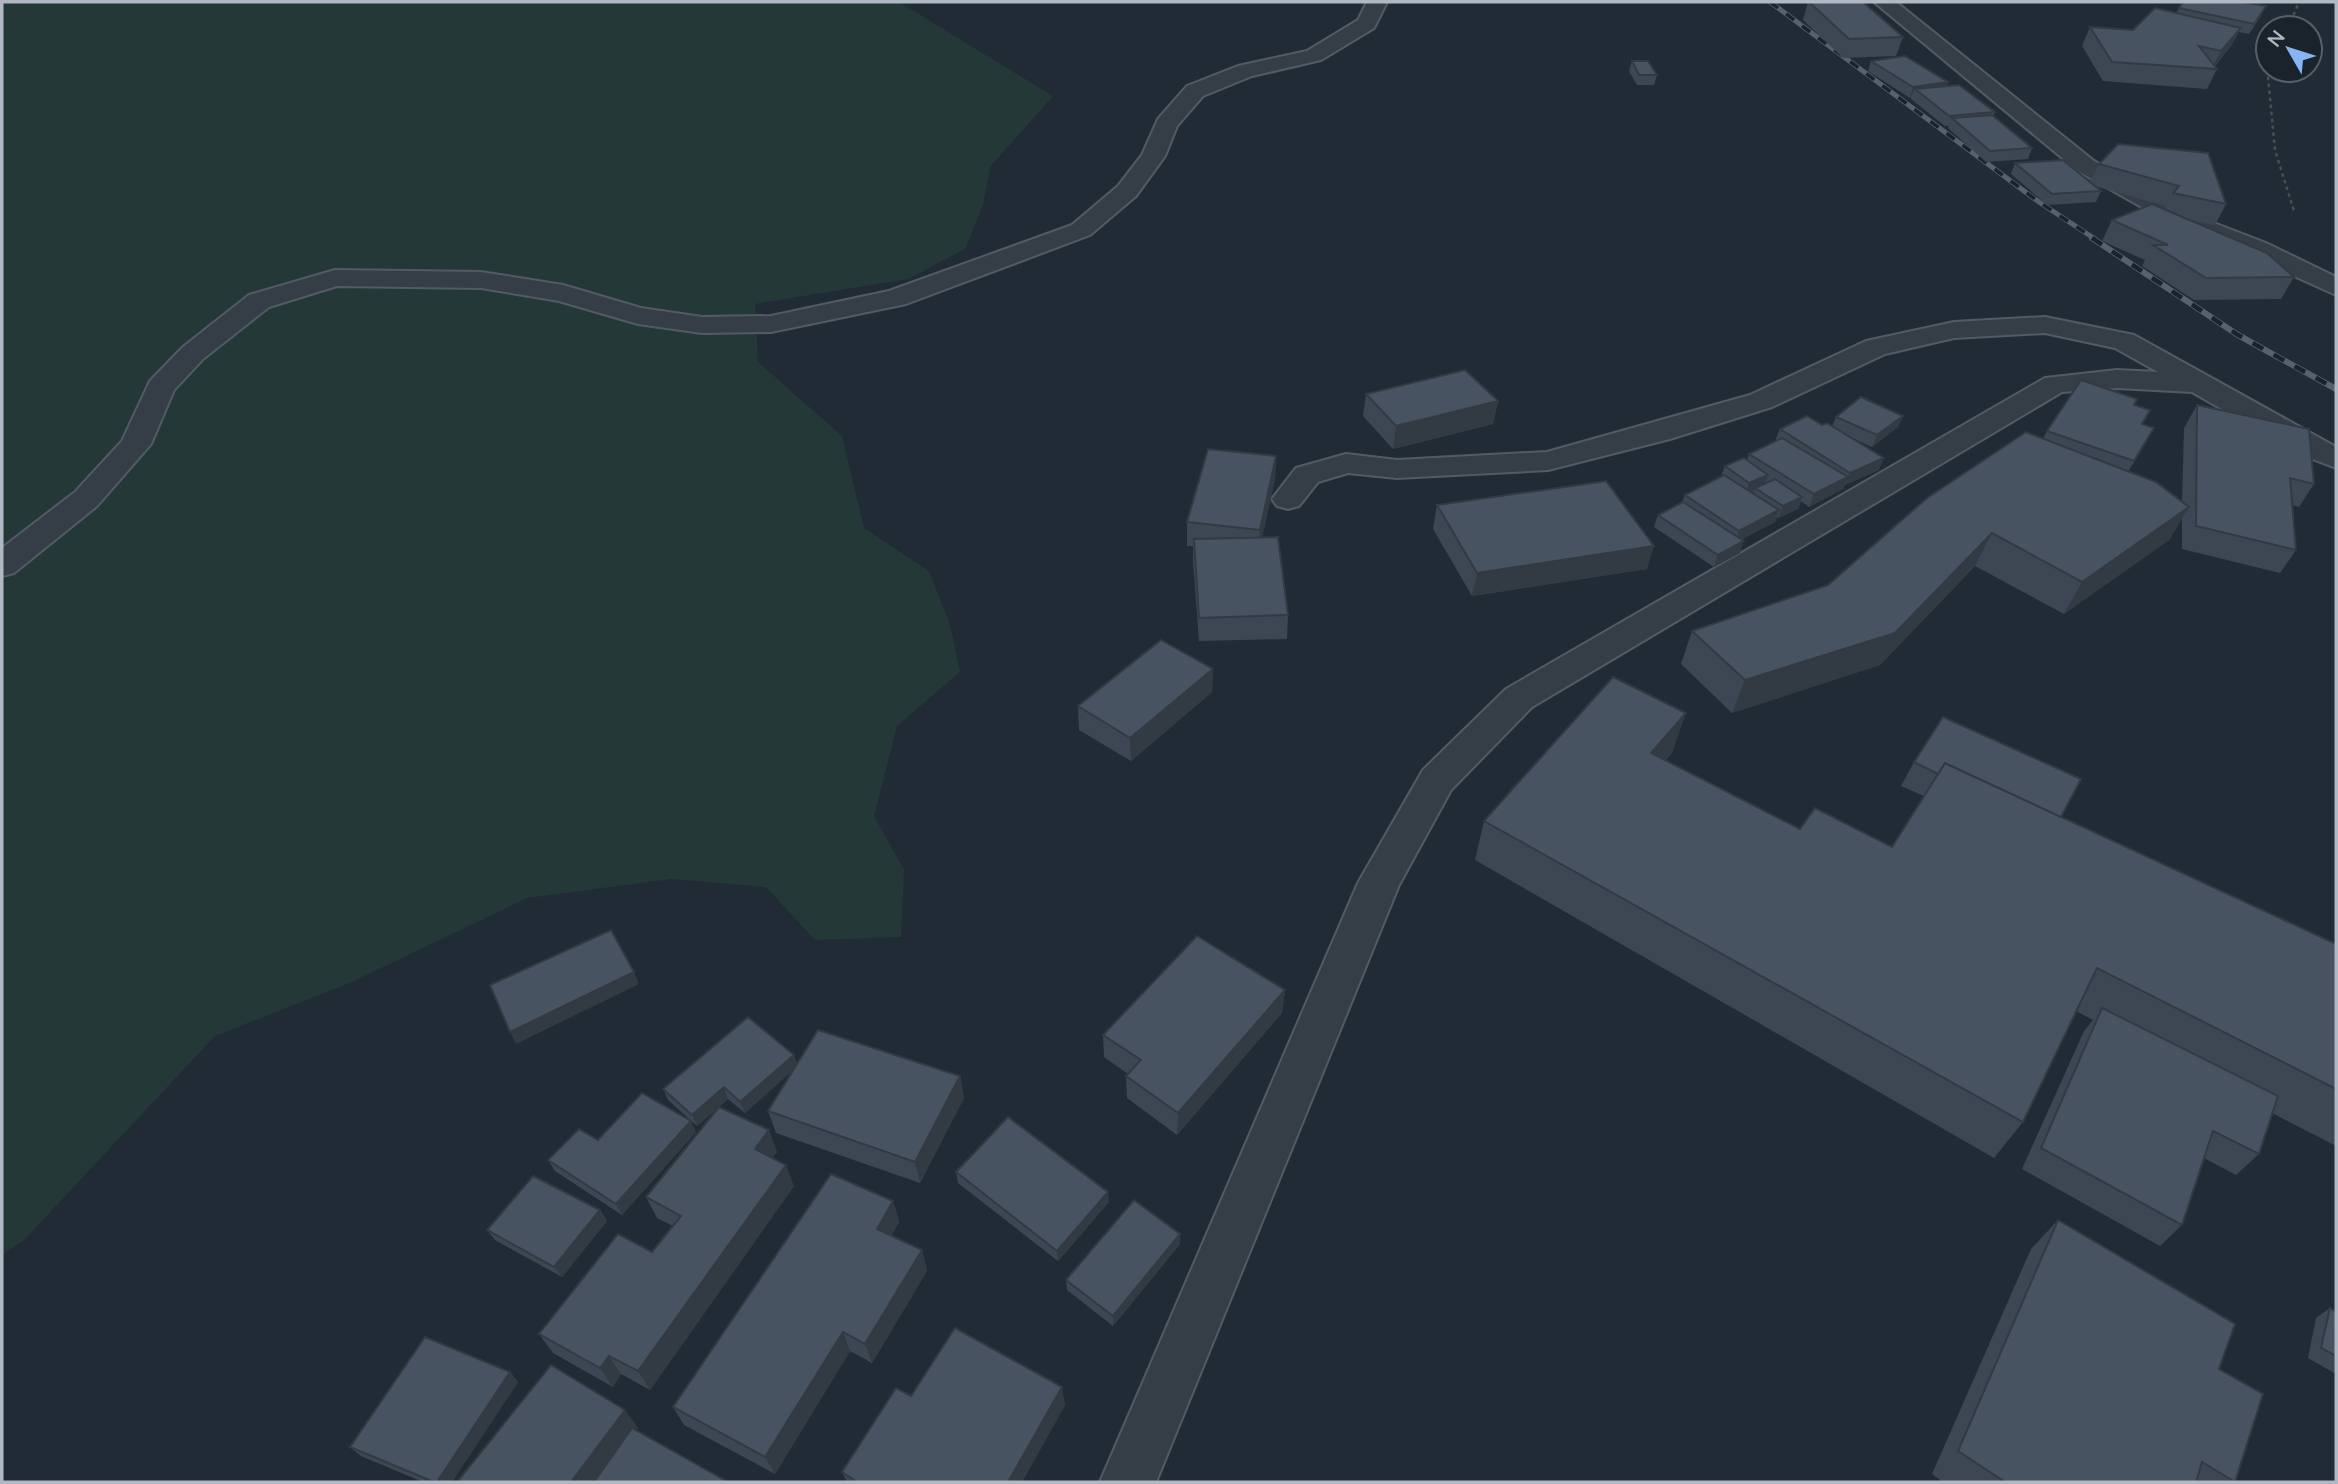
<svg xmlns="http://www.w3.org/2000/svg" width="2338" height="1484" viewBox="0 0 2338 1484" font-family="Lato,sans-serif">
<style>
.green{fill:#243838}
.lines{fill:none;stroke-linecap:round;stroke-linejoin:round}
.minor-casing{stroke:#525b64;stroke-width:4}
.path{stroke:#415355;stroke-width:2.5;stroke-dasharray:3.5 3.5;stroke-linecap:butt}
.minor{fill:#353d47;fill-rule:evenodd}
.rail-far1-casing{stroke:#57616e;stroke-width:5}
.rail-casing{stroke:#57616e;stroke-width:6}
.rail-far1{stroke:#1a222b;stroke-width:3.5;stroke-dasharray:10;stroke-linecap:butt}
.rail{stroke:#1a222b;stroke-width:4.5;stroke-dasharray:12;stroke-linecap:butt}
.wall{fill:#3d4753}
.shaded-wall{fill:#323a43}
.building{fill:#475360;stroke:#323a43;stroke-width:2}
</style>
<rect width="100%" height="100%" fill="#212b36"/>
<polygon class="green" points="2,2 899,2 1053,96 990,167 983,205 965,249 908,279 755,304 758,362 842,436 864,528 929,571 950,624 960,672 897,726 874,816 904,870 901,937 815,940 766,887 671,879 527,898 352,982 215,1036 24,1240 2,1255"/>
<g class="lines">
<g class="minor-casing">
<g id="minor">
<polygon points="1367,2 1387,2 1374,28 1321,60 1252,76 1203,96 1177,126 1165,156 1136,196 1090,235 906,304 771,332 702,333 638,324 559,301 481,288 337,286 269,307 203,359 174,390 151,444 97,506 14,573 2,576 2,548 75,492 122,441 150,381 183,347 249,295 335,270 481,272 563,285 641,308 702,317 771,316 889,291 1072,225 1118,186 1142,155 1158,119 1187,86 1238,66 1307,51 1358,20"/>
<polygon points="1874,2 1896,2 2094,161 2188,213 2266,243 2336,277 2336,295 2248,255 2170,223 2078,171"/>
<polygon points="2045,317 2134,335 2336,447 2336,468 2302,455 2192,392 2117,388 2062,392 1532,707 1451,790 1399,885 1156,1482 1100,1482 1358,883 1423,770 1506,689 2045,378 2117,370 2158,372 2115,348 2045,333 1954,338 1885,354 1772,407 1670,439 1548,470 1397,478 1348,473 1318,482 1299,506 1288,509 1277,506 1272,499 1296,468 1346,454 1397,460 1547,452 1750,395 1866,341 1954,322"/>
</g>
</g>
<g class="path">
<polyline points="2288,28 2299,2"/>
<polyline points="2270,70 2268,77 2275,150 2294,211"/>
</g>
<use href="#minor" class="minor"/>
<g class="rail-far1-casing">
<polyline id="rail-far1" points="1770,2 2039,202 2095,239"/>
</g>
<g class="rail-casing">
<polyline id="rail" points="2092,238 2238,335 2336,389"/>
</g>
<use href="#rail-far1" class="rail-far1"/>
<use href="#rail" class="rail"/>
</g>
<g class="wall">
<polygon points="1808,2 1903,37 1896,56 1843,58 1803,20"/>
<polygon points="2183,2 2250,2 2249,3 2261,16 2249,34 2239,32 2231,46 2215,66 2217,69 2207,89 2103,81 2082,46 2090,27 2133,30 2176,13"/>
<polygon points="1632,61 1657,75 1654,85 1637,85 1629,71"/>
<polygon points="1871,61 1948,82 1947,86 1995,112 1993,116 2032,148 2028,159 1986,162 1948,128 1949,126 1945,126 1911,99 1911,97 1910,98 1868,71"/>
<polygon points="2118,144 2226,204 2215,225 2191,220 2294,277 2281,299 2194,300 2142,266 2145,260 2102,241 2112,220 2165,209 2166,206 2094,186 2101,191 2096,202 2047,205 2011,174 2015,163 2090,182 2099,164"/>
<polygon points="1366,394 1498,401 1493,424 1393,449 1363,416"/>
<polygon points="2134,405 2143,424 2141,451 2128,472 2182,502 2184,428 2197,405 2314,484 2299,507 2292,505 2296,550 2280,573 2182,549 2182,518 2169,540 2064,614 1975,566 1880,665 1732,713 1681,664 1692,631 1828,585 2043,439 2047,431"/>
<polygon points="1903,416 1898,427 1872,447 1854,439 1879,470 1845,485 1843,489 1809,507 1801,501 1798,509 1778,518 1777,517 1775,522 1742,539 1740,553 1714,567 1654,527 1658,515 1682,502 1685,495 1721,476 1725,466 1747,460 1749,454 1775,441 1780,429 1822,425 1832,426 1836,417"/>
<polygon points="1276,456 1275,479 1262,537 1288,615 1287,639 1199,641 1193,562 1193,546 1187,546 1187,522"/>
<polygon points="1437,505 1647,569 1472,596 1433,529"/>
<polygon points="1213,669 1212,692 1131,761 1079,730 1078,706"/>
<polygon points="1672,753 1665,760 1800,829 1892,847 1924,796 1901,786 1914,762 2061,817 2336,944 2336,1146 2272,1113 2259,1154 2236,1175 2204,1158 2182,1225 2160,1246 2022,1169 2084,1031 2093,1020 2076,1011 2023,1122 1994,1158 1475,860 1484,821"/>
<polygon points="1285,990 1282,1013 1177,1135 1127,1098 1126,1076 1128,1074 1104,1057 1103,1035"/>
<polygon points="794,1055 797,1064 960,1076 964,1098 920,1183 776,1133 768,1111 793,1070 745,1113 728,1099 719,1107 777,1152 772,1158 794,1186 650,1390 621,1374 613,1387 553,1353 539,1334 652,1252 673,1226 657,1218 646,1197 718,1108 697,1126 668,1100 663,1089"/>
<polygon points="696,1132 622,1215 555,1171 548,1160 598,1140"/>
<polygon points="956,1172 1109,1202 1058,1261 958,1183"/>
<polygon points="893,1201 899,1222 891,1236 922,1250 927,1271 872,1363 850,1351 775,1474 684,1425 673,1407"/>
<polygon points="600,1210 607,1221 562,1277 495,1240 487,1230"/>
<polygon points="2058,1220 2219,1369 2235,1482 1943,1482 1932,1474 2031,1249"/>
<polygon points="1180,1234 1180,1244 1113,1326 1067,1290 1066,1280"/>
<polygon points="2330,1308 2336,1312 2336,1374 2308,1358 2316,1318"/>
<polygon points="510,1372 518,1382 452,1482 423,1482 361,1456 350,1447"/>
<polygon points="911,1396 1065,1405 1022,1482 847,1482 842,1472"/>
</g>
<g class="shaded-wall">
<polygon points="2241,28 2231,46 2211,70 2221,51"/>
<polygon points="1948,82 1945,92 1915,89 1911,97 1910,98 1913,87"/>
<polygon points="1498,401 1493,424 1393,449 1396,426"/>
<polygon points="1903,416 1898,427 1872,447 1877,435"/>
<polygon points="1276,456 1275,479 1259,553 1260,530"/>
<polygon points="1884,458 1879,470 1845,485 1850,473"/>
<polygon points="1768,475 1764,487 1755,488 1754,491 1745,495 1749,483"/>
<polygon points="1848,477 1843,489 1809,507 1814,494"/>
<polygon points="1802,497 1798,509 1778,518 1783,506"/>
<polygon points="2189,507 2169,540 2064,614 2082,582"/>
<polygon points="1779,510 1775,522 1735,543 1739,531"/>
<polygon points="1992,533 1975,566 1880,665 1732,713 1745,680"/>
<polygon points="1744,541 1740,553 1714,567 1718,555"/>
<polygon points="1654,546 1647,569 1472,596 1477,573"/>
<polygon points="1213,669 1212,692 1131,761 1130,738"/>
<polygon points="1686,713 1672,753 1638,793 1651,753"/>
<polygon points="634,972 639,984 516,1044 510,1032"/>
<polygon points="1285,990 1282,1013 1177,1135 1178,1113"/>
<polygon points="794,1055 798,1066 745,1113 740,1102"/>
<polygon points="960,1076 964,1098 920,1183 915,1162"/>
<polygon points="724,1087 728,1099 697,1126 692,1115"/>
<polygon points="691,1121 696,1132 622,1215 616,1204"/>
<polygon points="769,1130 777,1152 763,1170 755,1149"/>
<polygon points="786,1165 794,1186 650,1390 638,1371"/>
<polygon points="1108,1192 1109,1202 1058,1261 1057,1251"/>
<polygon points="893,1201 899,1222 883,1249 877,1229"/>
<polygon points="600,1210 607,1221 562,1277 554,1267"/>
<polygon points="1180,1234 1180,1244 1113,1326 1113,1316"/>
<polygon points="922,1250 927,1271 872,1363 865,1344"/>
<polygon points="843,1332 850,1351 775,1474 765,1457"/>
<polygon points="609,1356 621,1374 613,1387 600,1368"/>
<polygon points="510,1372 518,1382 452,1482 437,1482"/>
<polygon points="1062,1387 1065,1405 1022,1482 1008,1482"/>
<polygon points="625,1410 638,1428 598,1482 571,1482"/>
</g>
<g class="building">
<polygon points="1809,2 1863,2 1903,37 1849,39"/>
<polygon points="2183,2 2243,2 2266,6 2254,24 2179,8"/>
<polygon points="2155,8 2241,28 2221,51 2199,46 2217,69 2112,62 2090,27 2133,30"/>
<polygon points="1905,56 1948,82 1913,87 1871,61"/>
<polygon points="1632,61 1648,61 1657,75 1639,75"/>
<polygon points="1959,85 1995,112 1949,116 1915,89"/>
<polygon points="1992,115 2032,148 1990,151 1952,118"/>
<polygon points="2118,144 2208,153 2226,204 2173,193 2179,186 2099,164"/>
<polygon points="2063,160 2101,191 2052,194 2015,163"/>
<polygon points="2152,204 2267,253 2294,277 2206,278 2153,245 2168,245 2112,220"/>
<polygon points="1465,370 1498,401 1396,426 1366,394"/>
<polygon points="2081,380 2137,399 2134,405 2150,410 2142,424 2154,428 2134,461 2047,431"/>
<polygon points="1861,397 1903,416 1877,435 1836,417"/>
<polygon points="2197,405 2309,429 2314,484 2290,478 2296,550 2196,526"/>
<polygon points="1807,416 1822,425 1827,423 1884,458 1850,473 1780,429"/>
<polygon points="2026,432 2156,482 2189,507 2082,582 1992,533 1895,633 1745,680 1692,631 1828,585 1927,498"/>
<polygon points="1782,438 1848,477 1814,494 1749,454"/>
<polygon points="1208,449 1276,456 1260,530 1187,522"/>
<polygon points="1744,458 1768,475 1749,483 1725,466"/>
<polygon points="1724,475 1779,510 1739,531 1685,495"/>
<polygon points="1775,479 1802,497 1783,506 1755,488"/>
<polygon points="1606,481 1654,546 1477,573 1437,505"/>
<polygon points="1683,502 1744,541 1718,555 1658,515"/>
<polygon points="1278,537 1288,615 1199,618 1194,539"/>
<polygon points="1161,640 1213,669 1130,738 1078,706"/>
<polygon points="1613,677 1686,713 1651,753 1800,829 1815,808 1892,847 1945,763 2336,944 2336,1089 2097,968 2023,1122 1484,821"/>
<polygon points="1943,717 2081,779 2061,817 1945,763 1938,774 1914,762"/>
<polygon points="611,930 634,972 510,1032 490,985"/>
<polygon points="1197,936 1285,990 1178,1113 1126,1076 1141,1060 1103,1035"/>
<polygon points="2102,1008 2278,1096 2259,1154 2213,1131 2182,1225 2041,1148"/>
<polygon points="748,1017 794,1055 740,1102 724,1087 692,1115 663,1089"/>
<polygon points="818,1030 960,1076 915,1162 768,1111"/>
<polygon points="642,1093 691,1121 616,1204 548,1160 579,1129 598,1140"/>
<polygon points="719,1107 769,1130 755,1149 786,1165 638,1371 609,1356 600,1368 539,1334 618,1234 652,1252 681,1216 646,1197"/>
<polygon points="1008,1117 1108,1192 1057,1251 956,1172"/>
<polygon points="831,1174 893,1201 877,1229 922,1250 865,1344 843,1332 765,1457 673,1407"/>
<polygon points="533,1176 600,1210 554,1267 487,1230"/>
<polygon points="1134,1200 1180,1234 1113,1316 1066,1280"/>
<polygon points="2058,1220 2235,1324 2219,1369 2263,1394 2235,1482 2202,1462 2196,1482 2005,1482 1958,1451"/>
<polygon points="2330,1308 2336,1312 2336,1356 2321,1348"/>
<polygon points="955,1328 1062,1387 1008,1482 857,1482 842,1472 896,1388 911,1396"/>
<polygon points="425,1337 510,1372 437,1482 434,1482 350,1447"/>
<polygon points="551,1365 625,1410 571,1482 457,1482"/>
<polygon points="632,1428 728,1482 594,1482"/>
</g>
<rect width="2338" height="1484" fill="none" stroke="#afb8c3" stroke-width="7"/>
<g transform="translate(2289 49) rotate(309)"><circle r="33" fill="#1a222b" stroke="#565e68" stroke-width="2"/>
<path d="M0-5L12 26L0 18L-12 26Z" fill="#86b6f1"/>
<text y="-10" font-size="19" font-weight="bold" text-anchor="middle" fill="#afb8c3">N</text>
</g>
</svg>
